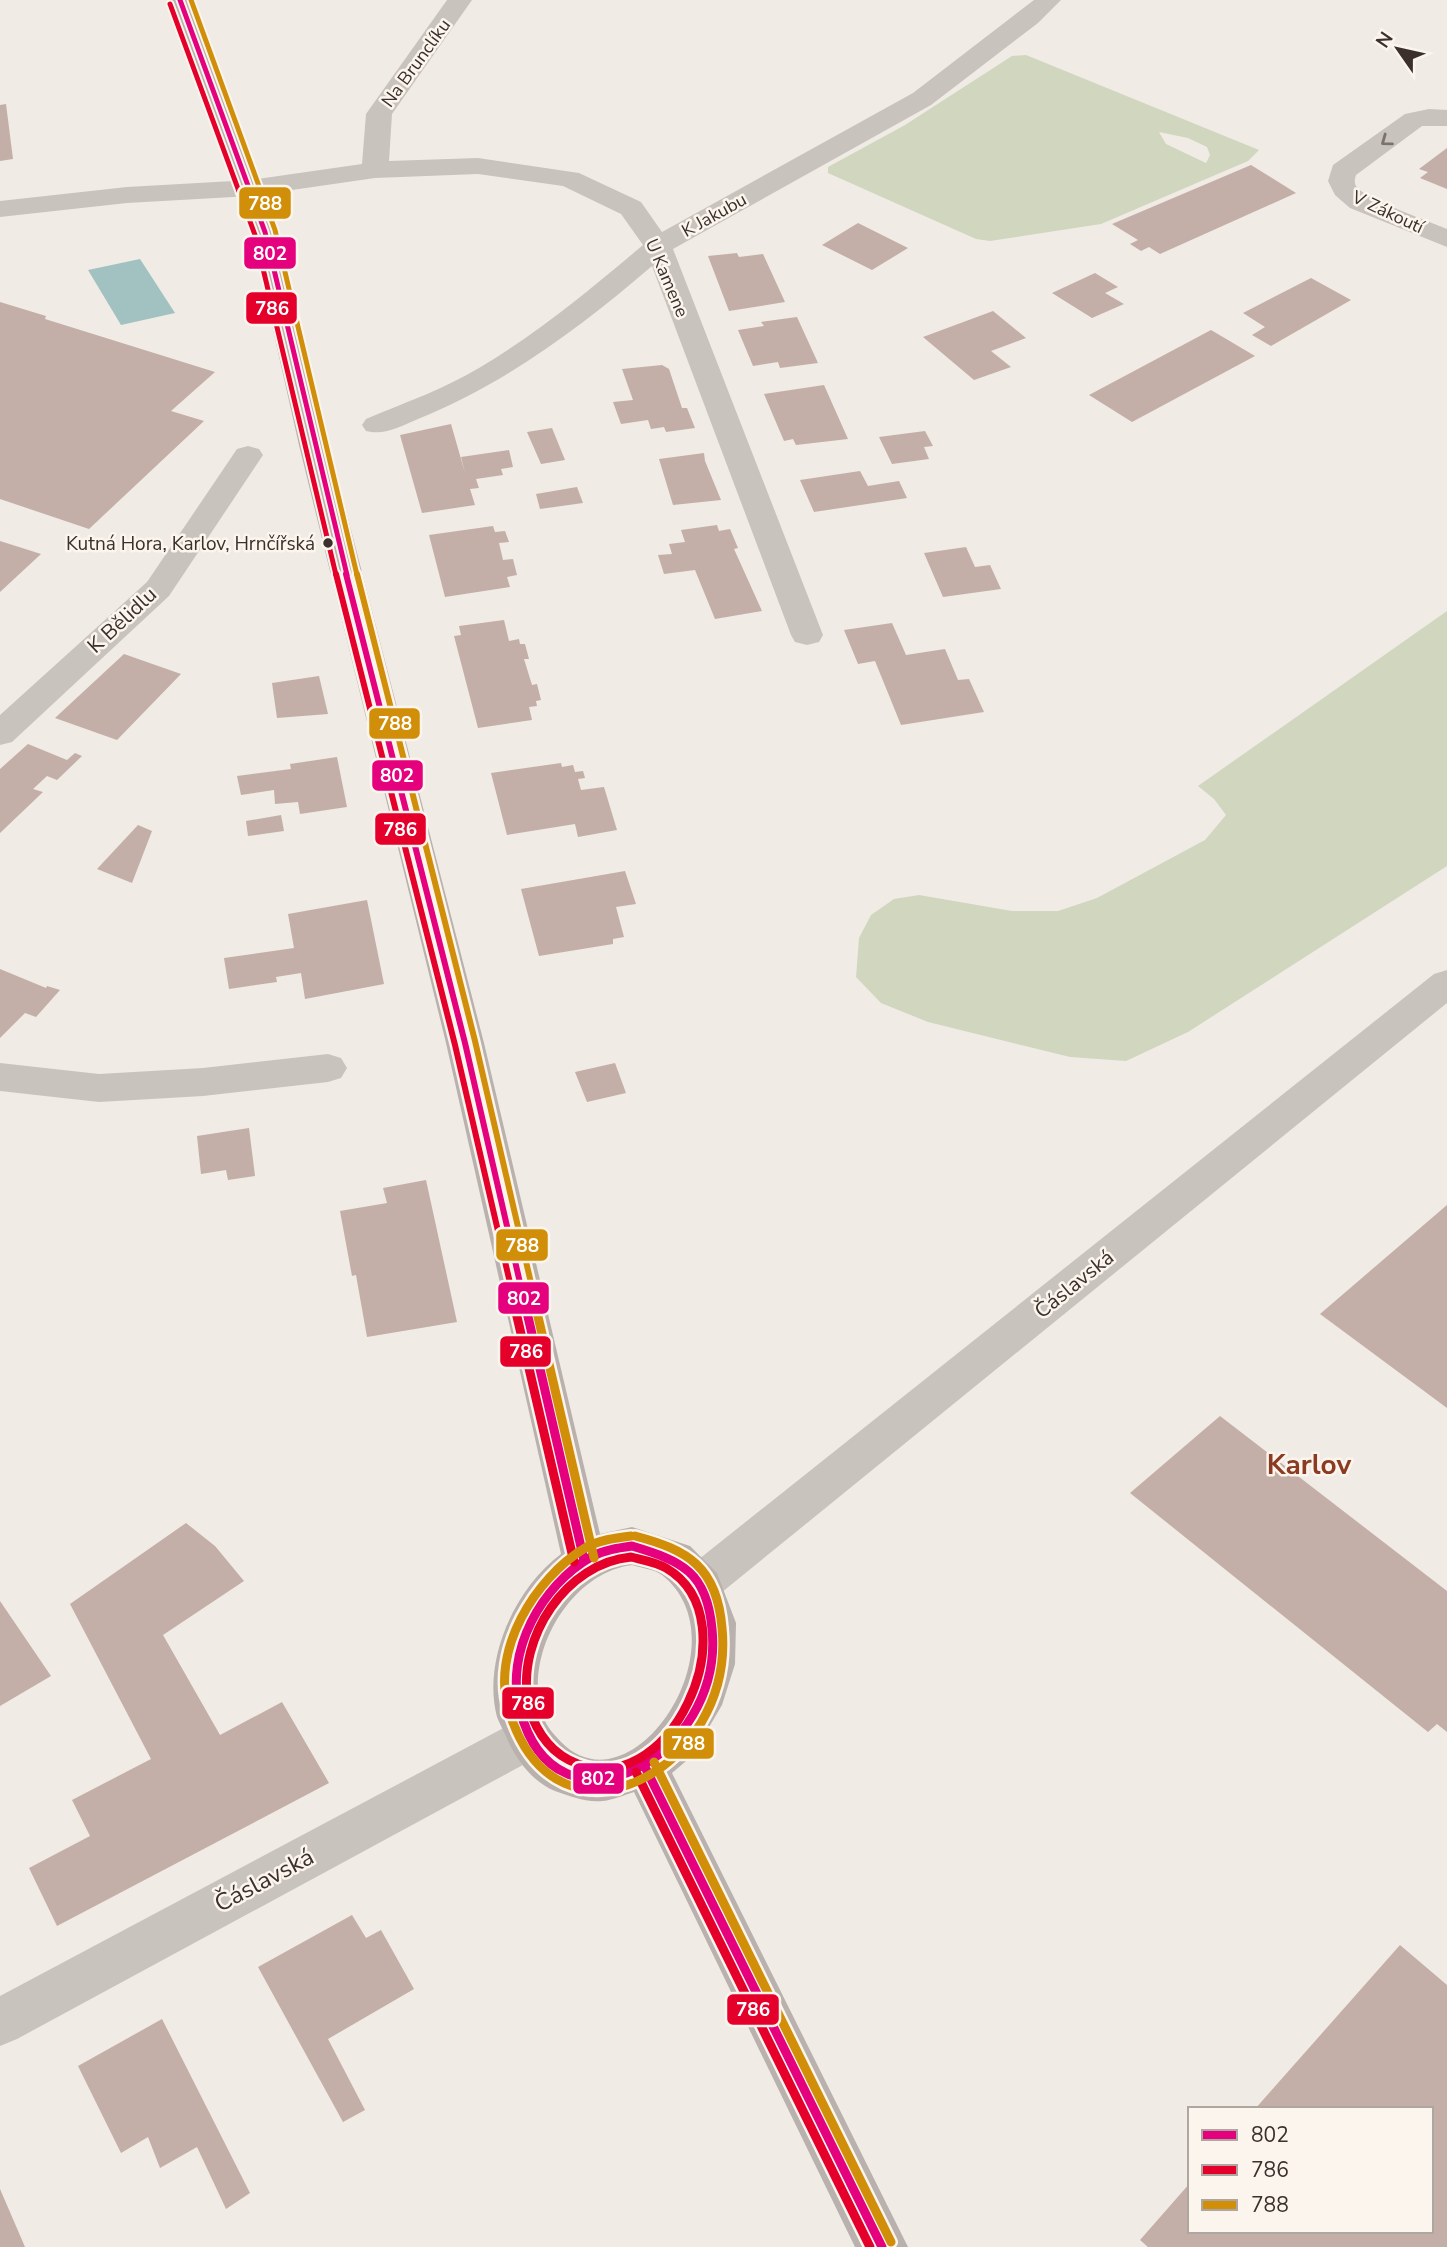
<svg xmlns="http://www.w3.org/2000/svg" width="1447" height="2247" viewBox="0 0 1447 2247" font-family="'Nunito Sans',sans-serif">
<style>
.green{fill:#d1d6bf;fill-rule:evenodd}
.water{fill:#a1c2c1}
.building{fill:#c3afa7}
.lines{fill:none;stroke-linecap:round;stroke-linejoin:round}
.minor{fill:#c9c3be;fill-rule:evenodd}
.major{fill:#b8b1ad;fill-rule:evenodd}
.bus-1-far2-casing{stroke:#fbf5ee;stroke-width:9}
.bus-1-far1-casing{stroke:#fbf5ee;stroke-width:11}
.bus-1-casing{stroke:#fbf5ee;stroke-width:14}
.bus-2-far2-casing{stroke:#fbf5ee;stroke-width:9}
.bus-2-far1-casing{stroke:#fbf5ee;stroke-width:11}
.bus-2-casing{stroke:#fbf5ee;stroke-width:14}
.bus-3-far2-casing{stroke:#fbf5ee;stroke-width:9}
.bus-3-far1-casing{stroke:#fbf5ee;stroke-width:11}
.bus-3-casing{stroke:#fbf5ee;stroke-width:14}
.bus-1-far2{stroke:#e5007d;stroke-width:5}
.bus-1-far1{stroke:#e5007d;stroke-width:6}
.bus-1{stroke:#e5007d;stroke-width:9}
.bus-2-far2{stroke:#e4002b;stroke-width:5}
.bus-2-far1{stroke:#e4002b;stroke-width:6}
.bus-2{stroke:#e4002b;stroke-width:9}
.bus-3-far2{stroke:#d18e09;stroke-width:5}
.bus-3-far1{stroke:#d18e09;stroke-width:6}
.bus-3{stroke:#d18e09;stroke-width:9}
.oneway{stroke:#7b726d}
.bus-dot{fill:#3b302b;stroke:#fbf5ee;stroke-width:2.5}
.labels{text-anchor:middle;stroke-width:5;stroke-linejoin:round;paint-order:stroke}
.far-street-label{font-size:18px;fill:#3b302b;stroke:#fbf5ee}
.bus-label{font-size:19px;fill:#3b302b;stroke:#fbf5ee;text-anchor:end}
.street-label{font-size:21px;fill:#3b302b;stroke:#fbf5ee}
.near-street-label{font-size:24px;fill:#3b302b;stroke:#fbf5ee}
.district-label{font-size:28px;font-weight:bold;fill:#8c3b22;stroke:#fbf5ee}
.line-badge{stroke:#fbf5ee;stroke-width:2.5}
.badge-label{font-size:19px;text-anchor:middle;font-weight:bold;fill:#fff}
</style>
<rect width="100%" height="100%" fill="#f0ebe5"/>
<g class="green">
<path d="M 1026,55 L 1259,150 L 1248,161 L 1101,224 L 990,241 L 976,239 L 828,173 L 828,167 L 905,125 L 1012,56 ZM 1159,132 L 1188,138 L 1207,147 L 1210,155 L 1206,163 L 1166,144 Z"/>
<polygon points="1447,611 1447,866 1188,1032 1126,1061 1070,1057 928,1022 881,1003 856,977 859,938 871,915 894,899 919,895 1012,911 1058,911 1097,898 1205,840 1226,815 1214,799 1198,786"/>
</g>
<polygon class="water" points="140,259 175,313 121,325 88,270"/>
<g class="building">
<polygon points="6,104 13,159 0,161 0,105"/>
<polygon points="1447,148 1447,189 1420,178 1428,172 1419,169"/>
<polygon points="1251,165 1296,193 1160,254 1149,247 1141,251 1130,244 1138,240 1112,224"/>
<polygon points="858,223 908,248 872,270 822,245"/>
<polygon points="737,253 739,257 763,254 785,302 729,311 708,256"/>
<polygon points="1095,273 1118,287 1105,293 1124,304 1092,318 1052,293"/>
<polygon points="1311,278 1351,300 1271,346 1252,335 1265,327 1243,313"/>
<polygon points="0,302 46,316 45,319 215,372 171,411 204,421 89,529 0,499"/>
<polygon points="993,311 1026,338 991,351 1011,367 974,380 923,337"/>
<polygon points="797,317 818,363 780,368 778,362 753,366 738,330 764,326 761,322"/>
<polygon points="1211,330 1255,356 1132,422 1089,395"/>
<polygon points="662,365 669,369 682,408 687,408 695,428 666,432 664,427 651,429 648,420 621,424 613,402 633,400 622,369"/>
<polygon points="824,385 848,439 796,445 793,439 784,441 764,394"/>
<polygon points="451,424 465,473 461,457 509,450 513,467 501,469 503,475 476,479 479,488 470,489 475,505 422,513 400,435"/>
<polygon points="552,428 565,460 541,464 527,432"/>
<polygon points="925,431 933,446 924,447 929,459 892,464 879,437"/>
<polygon points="704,453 705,461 721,500 673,505 659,459"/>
<polygon points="860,471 868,486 899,481 907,498 814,512 800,480"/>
<polygon points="577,487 583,503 540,509 536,494"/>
<polygon points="717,525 719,531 730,529 738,548 734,549 762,611 715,619 695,570 664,574 658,555 672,554 669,544 685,542 681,530"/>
<polygon points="493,526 495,532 505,531 509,542 499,543 503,560 513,559 517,575 507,577 510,587 445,597 429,535"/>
<polygon points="0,541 41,554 0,592"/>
<polygon points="966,547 975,567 990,565 1001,589 943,597 924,553"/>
<polygon points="504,620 509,641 519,639 520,644 525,644 529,659 524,659 532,685 537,684 541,700 536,701 537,706 529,707 532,720 478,728 454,636 461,635 459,626"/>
<polygon points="892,623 906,655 945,649 958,680 969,679 984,712 901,725 875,661 858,664 844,630"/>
<polygon points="124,654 181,674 117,740 55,718"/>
<polygon points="319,676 328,714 277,718 272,683"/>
<polygon points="28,744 67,760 75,753 82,756 57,780 47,776 33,789 43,792 0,833 0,769"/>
<polygon points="337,757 347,807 300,814 298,802 275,804 274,790 241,795 237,776 291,769 290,764"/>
<polygon points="561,763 562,767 573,765 575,772 583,771 585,778 578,779 581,790 604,787 617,830 578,837 575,824 507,835 491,773"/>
<polygon points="281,815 284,831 248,836 246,821"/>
<polygon points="138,825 152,831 132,883 97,869"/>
<polygon points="625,871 636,904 616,907 624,937 613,939 613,944 539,956 521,889"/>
<polygon points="367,900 384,984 305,999 301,973 276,977 277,982 229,989 224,958 294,948 288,914"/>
<polygon points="0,969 46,988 47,986 60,990 36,1017 25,1013 0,1038"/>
<polygon points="615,1063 626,1093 587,1102 575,1072"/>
<polygon points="249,1128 255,1176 228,1180 226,1170 201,1174 197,1136"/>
<polygon points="426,1180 457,1322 367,1337 356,1275 352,1276 340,1211 387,1203 383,1188"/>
<polygon points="1447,1205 1447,1408 1320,1314"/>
<polygon points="1220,1416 1447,1591 1447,1732 1437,1724 1428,1732 1130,1493"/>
<polygon points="186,1523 215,1546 244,1581 163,1635 220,1735 282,1702 329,1783 57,1926 29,1868 90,1836 72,1800 151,1759 70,1604"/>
<polygon points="0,1601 51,1676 0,1706"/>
<polygon points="352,1915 366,1938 381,1930 414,1989 328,2039 365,2110 343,2122 258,1967"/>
<polygon points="1400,1945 1447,1985 1447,2247 1148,2247 1140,2240 1190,2183 1190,2231 1431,2231 1431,2109 1255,2109"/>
<polygon points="162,2019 250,2193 226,2209 197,2147 160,2168 148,2137 121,2153 78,2066"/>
<polygon points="0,2189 25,2247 0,2247"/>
</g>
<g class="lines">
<g class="minor">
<path d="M 447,0 L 472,0 L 392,114 L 389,161 L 478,158 L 579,173 L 641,202 L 662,232 L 913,93 L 1034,0 L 1061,0 L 1038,23 L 931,105 L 673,249 L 823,635 L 819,642 L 807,645 L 795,642 L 791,635 L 652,266 C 581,327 505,384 418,419 C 401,426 385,436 366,431 L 362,425 L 366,419 C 404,403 444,389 479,368 C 538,333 592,288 643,245 L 621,214 L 563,186 L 478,174 L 375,178 L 251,196 L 127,203 L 0,217 L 0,201 L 127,187 L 251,180 L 362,164 L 366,114 Z"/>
<path d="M 1429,109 L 1447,110 L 1447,126 L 1422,126 L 1356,175 C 1355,178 1354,182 1356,186 C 1363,198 1431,222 1447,229 L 1447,247 L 1350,208 L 1335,195 L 1328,181 L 1333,165 L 1405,114 Z"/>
<polygon points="248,446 259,449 263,455 169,596 12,742 0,745 0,715 147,582 237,449"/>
<polygon points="1447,970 1447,1003 716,1597 700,1603 684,1597 678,1584 684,1571 1434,974"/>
<polygon points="328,1054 341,1058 347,1068 341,1078 328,1082 203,1096 99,1102 0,1091 0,1063 99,1074 203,1068"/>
<polygon points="529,1717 545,1723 552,1738 545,1753 17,2039 0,2046 0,1996 513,1723"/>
</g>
<path class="major" d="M 168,0 L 192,0 L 279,232 L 329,445 L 484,1043 L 600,1534 L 632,1527 L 690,1546 L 717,1573 L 736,1623 L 735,1664 L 722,1705 L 692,1756 L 672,1773 L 908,2247 L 855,2247 L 634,1792 C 624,1795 613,1800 603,1801 C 586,1803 570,1796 555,1791 C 533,1782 518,1762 508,1741 C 505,1733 500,1725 497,1717 C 482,1660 515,1588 561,1554 L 446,1043 L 299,445 L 251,232 ZM 632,1565 C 641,1568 654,1569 662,1575 C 746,1642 633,1815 561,1742 C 555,1735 549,1730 545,1721 C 519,1661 568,1573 632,1565 Z"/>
<g class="bus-1-far2-casing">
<polyline id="bus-1-far2" points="180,0 265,232 347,575"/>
</g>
<g class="bus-1-far1-casing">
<polyline id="bus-1-far1" points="346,574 465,1043 526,1309"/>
</g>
<g class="bus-1-casing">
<g id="bus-1">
<polyline points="526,1308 584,1560"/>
<path d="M 632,1546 C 682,1561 707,1572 712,1629 C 725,1758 556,1848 520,1710 C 504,1652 542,1585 591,1557 C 604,1550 618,1548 632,1546 Z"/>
<polyline points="645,1767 882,2247"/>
</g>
</g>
<g class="bus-2-far2-casing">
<polyline id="bus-2-far2" points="170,4 255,235 336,575"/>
</g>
<g class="bus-2-far1-casing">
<polyline id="bus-2-far1" points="336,574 455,1045 516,1309"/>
</g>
<g class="bus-2-casing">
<g id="bus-2">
<polyline points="515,1308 574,1562"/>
<path d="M 631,1557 C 643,1560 656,1562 666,1568 C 755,1620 668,1811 569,1760 C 547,1749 532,1725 528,1701 C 517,1638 566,1563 631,1557 Z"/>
<polyline points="636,1772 870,2247"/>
</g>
</g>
<g class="bus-3-far2-casing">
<polyline id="bus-3-far2" points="191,0 275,230 357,575"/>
</g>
<g class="bus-3-far1-casing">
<polyline id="bus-3-far1" points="357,574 475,1041 537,1309"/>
</g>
<g class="bus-3-casing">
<g id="bus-3">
<polyline points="536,1308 594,1558"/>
<path d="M 631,1536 C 615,1538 599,1540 585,1548 C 535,1578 490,1651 509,1711 C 557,1866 736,1769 722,1628 C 717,1567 688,1550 635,1536"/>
<polyline points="654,1762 891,2242"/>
</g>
</g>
<use href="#bus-1-far2" class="bus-1-far2"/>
<use href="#bus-1-far1" class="bus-1-far1"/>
<use href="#bus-1" class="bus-1"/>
<use href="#bus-2-far2" class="bus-2-far2"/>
<use href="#bus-2-far1" class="bus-2-far1"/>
<use href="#bus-2" class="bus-2"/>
<use href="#bus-3-far2" class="bus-3-far2"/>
<use href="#bus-3-far1" class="bus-3-far1"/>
<use href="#bus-3" class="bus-3"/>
</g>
<defs><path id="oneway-chevron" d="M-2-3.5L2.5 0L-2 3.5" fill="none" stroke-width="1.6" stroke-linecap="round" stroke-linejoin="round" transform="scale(1.75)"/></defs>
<use class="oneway" href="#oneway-chevron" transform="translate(1386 141) rotate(144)"/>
<circle class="bus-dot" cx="328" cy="543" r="6"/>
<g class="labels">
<g class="far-street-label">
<text transform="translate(416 63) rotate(-54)" y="6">Na Brunclíku</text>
<text transform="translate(1388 212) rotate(25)" y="6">V Zákoutí</text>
<text transform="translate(714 215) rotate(-29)" y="6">K Jakubu</text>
<text transform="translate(667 278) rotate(67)" y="6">U Kamene</text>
</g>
<g class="bus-label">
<text x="315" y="550">Kutná Hora, Karlov, Hrnčířská</text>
</g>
<g class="street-label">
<text transform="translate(122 620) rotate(-43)" y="7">K Bělidlu</text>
<text transform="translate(1074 1284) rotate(-39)" y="7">Čáslavská</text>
</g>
<g class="near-street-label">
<text transform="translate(264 1880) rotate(-28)" y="8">Čáslavská</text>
</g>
<g class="district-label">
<text x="1309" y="1474">Karlov</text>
</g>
</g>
<g class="line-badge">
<rect x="238" y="186" width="54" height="34" rx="7" fill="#d18e09"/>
<rect x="243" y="236" width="54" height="34" rx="7" fill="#e5007d"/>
<rect x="245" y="291" width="53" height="34" rx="7" fill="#e4002b"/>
<rect x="368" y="707" width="53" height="33" rx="7" fill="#d18e09"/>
<rect x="371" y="759" width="53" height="33" rx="7" fill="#e5007d"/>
<rect x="374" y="812" width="53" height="34" rx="7" fill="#e4002b"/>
<rect x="495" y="1228" width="54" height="34" rx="7" fill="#d18e09"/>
<rect x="497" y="1281" width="53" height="34" rx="7" fill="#e5007d"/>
<rect x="499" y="1335" width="53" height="33" rx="7" fill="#e4002b"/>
<rect x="501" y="1686" width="54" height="34" rx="7" fill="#e4002b"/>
<rect x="662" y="1727" width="53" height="33" rx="7" fill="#d18e09"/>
<rect x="572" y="1762" width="53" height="33" rx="7" fill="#e5007d"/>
<rect x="726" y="1993" width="54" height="33" rx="7" fill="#e4002b"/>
</g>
<g class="badge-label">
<text x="265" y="210">788</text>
<text x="270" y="260">802</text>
<text x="272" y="315">786</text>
<text x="395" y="730">788</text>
<text x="397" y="782">802</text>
<text x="400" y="836">786</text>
<text x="522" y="1252">788</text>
<text x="524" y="1305">802</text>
<text x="526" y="1358">786</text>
<text x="528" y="1710">786</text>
<text x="688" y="1750">788</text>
<text x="598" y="1785">802</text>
<text x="753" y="2016">786</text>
</g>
<rect x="1188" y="2107" width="245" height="126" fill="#fbf5ee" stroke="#aea6a0" stroke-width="2"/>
<rect x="1202" y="2130" width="35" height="10" fill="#e5007d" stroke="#aea6a0" stroke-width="2"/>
<text x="1251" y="2142" font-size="21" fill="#3b302b">802</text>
<rect x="1202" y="2165" width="35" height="10" fill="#e4002b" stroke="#aea6a0" stroke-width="2"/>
<text x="1251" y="2177" font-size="21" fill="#3b302b">786</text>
<rect x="1202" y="2200" width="35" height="10" fill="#d18e09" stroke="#aea6a0" stroke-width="2"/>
<text x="1251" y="2212" font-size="21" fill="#3b302b">788</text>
<g transform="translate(1398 49) rotate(304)" stroke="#fbf5ee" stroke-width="5" paint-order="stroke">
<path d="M0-5L12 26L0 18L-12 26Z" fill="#3b302b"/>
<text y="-10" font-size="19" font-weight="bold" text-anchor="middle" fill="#3b302b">N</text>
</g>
</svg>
